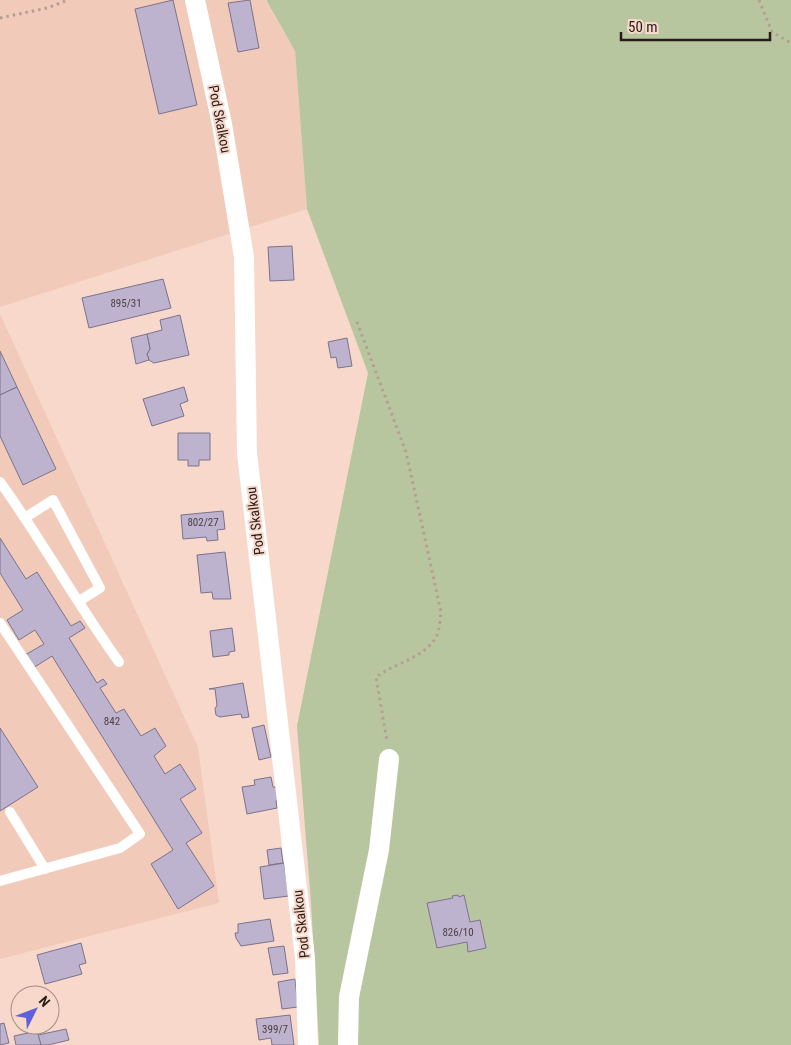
<svg xmlns="http://www.w3.org/2000/svg" width="791" height="1045" viewBox="0 0 791 1045" font-family="'Roboto Condensed',sans-serif">
<style>
.built{fill:#f1cab9}
.green{fill:#b8c6a0;fill-rule:evenodd}
.building{fill:#bdb3ce;stroke:#7c728b}
.lines{fill:none;stroke-linecap:round;stroke-linejoin:round}
.path{stroke:#b69d92;stroke-width:3;stroke-dasharray:2.5 4;stroke-linecap:butt}
.service{stroke:#fff;stroke-width:10}
.minor{stroke:#fff;stroke-width:20}
.labels{text-anchor:middle;stroke-width:4;stroke-linejoin:round;paint-order:stroke}
.number-label{font-size:11px;fill:#4c4245}
.street-label{font-size:14px;fill:#271c17;stroke:#f8d8cb}
</style>
<rect width="100%" height="100%" fill="#f8d8cb"/>
<g class="built">
<polygon points="0,0 265,0 295,51 307,209 0,307"/>
<polygon points="0,314 198,747 219,903 0,959"/>
</g>
<path class="green" d="M 266,0 L 791,0 L 791,1045 L 319,1045 L 311,903 L 297,726 L 368,373 L 307,209 L 295,51 ZM 458,895 L 459,897 L 464,895 L 470,922 L 480,920 L 486,948 L 469,952 L 467,942 L 437,948 L 428,903 L 453,898 L 453,896 Z"/>
<g class="building">
<polygon points="173,0 197,105 159,114 135,9"/>
<polygon points="250,0 259,48 238,52 228,3"/>
<polygon points="292,246 294,280 270,281 268,247"/>
<polygon points="163,279 171,308 89,328 82,298"/>
<polygon points="180,315 189,355 154,363 149,360 147,354 150,349 147,334 162,330 160,320"/>
<polygon points="147,334 150,349 147,354 149,360 136,364 131,338"/>
<polygon points="347,338 352,366 338,368 336,357 331,358 328,342"/>
<polygon points="0,351 17,387 0,395"/>
<polygon points="17,387 56,469 23,485 0,436 0,395"/>
<polygon points="184,387 188,401 180,404 184,416 152,426 143,399"/>
<polygon points="178,433 210,433 210,460 199,460 199,466 188,466 188,460 178,460"/>
<polygon points="223,511 225,529 217,530 218,540 207,541 206,537 183,539 181,515"/>
<polygon points="0,538 26,579 37,572 71,626 80,621 85,628 69,638 97,683 103,679 107,684 100,688 116,713 124,709 141,736 155,728 166,746 154,756 165,774 180,764 196,789 180,799 202,833 186,843 214,886 178,909 151,864 173,850 52,656 33,668 25,655 44,644 35,630 19,640 7,620 23,610 0,573"/>
<polygon points="225,552 231,599 213,599 212,592 201,593 197,555"/>
<polygon points="232,628 235,651 229,652 229,655 213,657 210,631"/>
<polygon points="243,683 249,717 242,718 241,714 220,717 216,715 215,709 217,705 215,689 209,689"/>
<polygon points="264,725 271,757 259,760 252,728"/>
<polygon points="0,728 38,787 0,811"/>
<polygon points="271,777 273,787 279,787 281,800 276,801 277,808 247,814 242,787 255,785 254,780"/>
<polygon points="281,848 283,863 269,865 267,850"/>
<polygon points="284,863 289,896 264,899 260,867"/>
<polygon points="458,895 459,897 464,895 470,922 480,920 486,948 468,952 467,942 437,948 427,903 453,898 452,896"/>
<polygon points="270,919 274,941 241,946 236,938 235,933 238,933 238,924"/>
<polygon points="81,943 86,963 79,965 82,974 45,984 37,955"/>
<polygon points="284,946 288,973 273,975 268,948"/>
<polygon points="295,979 298,1007 282,1009 278,982"/>
<polygon points="290,1015 294,1045 272,1045 271,1038 259,1040 256,1019"/>
<polygon points="4,1023 9,1043 0,1045 0,1024"/>
<polygon points="66,1029 69,1040 48,1045 41,1045 38,1035"/>
<polygon points="37,1031 41,1045 16,1045 14,1036"/>
</g>
<g class="lines">
<g class="path">
<polyline points="759,0 772,32 791,43"/>
<polyline points="0,18 47,8 68,0"/>
<path d="M 357,322 L 406,452 L 441,612 C 440,619 440,628 437,635 C 426,658 396,662 376,677 L 387,741"/>
</g>
<g class="service">
<path d="M 0,482 C 42,540 77,604 119,662"/>
<polyline points="26,517 53,500 100,588 79,601"/>
<polyline points="0,623 140,834 120,848 0,881"/>
<polyline points="10,812 45,869"/>
</g>
<g class="minor">
<polyline points="195,0 222,124 244,257 247,453 305,958 308,1045"/>
<polyline points="348,1045 349,997 379,850 389,759"/>
</g>
</g>
<g class="labels">
<g class="number-label">
<text x="126" y="307">895/31</text>
<text x="203" y="526">802/27</text>
<text x="112" y="725">842</text>
<text x="458" y="936">826/10</text>
<text x="275" y="1033">399/7</text>
</g>
<g class="street-label">
<text transform="translate(220 119) rotate(79)" y="5">Pod Skalkou</text>
<text transform="translate(255 521) rotate(-97)" y="5">Pod Skalkou</text>
<text transform="translate(301 924) rotate(-96)" y="5">Pod Skalkou</text>
</g>
</g>
<g transform="translate(35 1010) rotate(48)"><circle r="24" fill="#f8d8cb" stroke="#a48d83"/>
<path d="M0-4L9 19L0 12L-9 19Z" fill="#5e61d9"/>
<text y="-8" font-size="14" font-weight="bold" text-anchor="middle" fill="#271c17">N</text>
</g>
<path d="M621 32v8h149v-8" fill="none" stroke="#271c17" stroke-width="2.5"/>
<text x="628" y="32" font-size="15" fill="#271c17" stroke="#f8d8cb" stroke-width="4" paint-order="stroke">50 m</text>
</svg>
